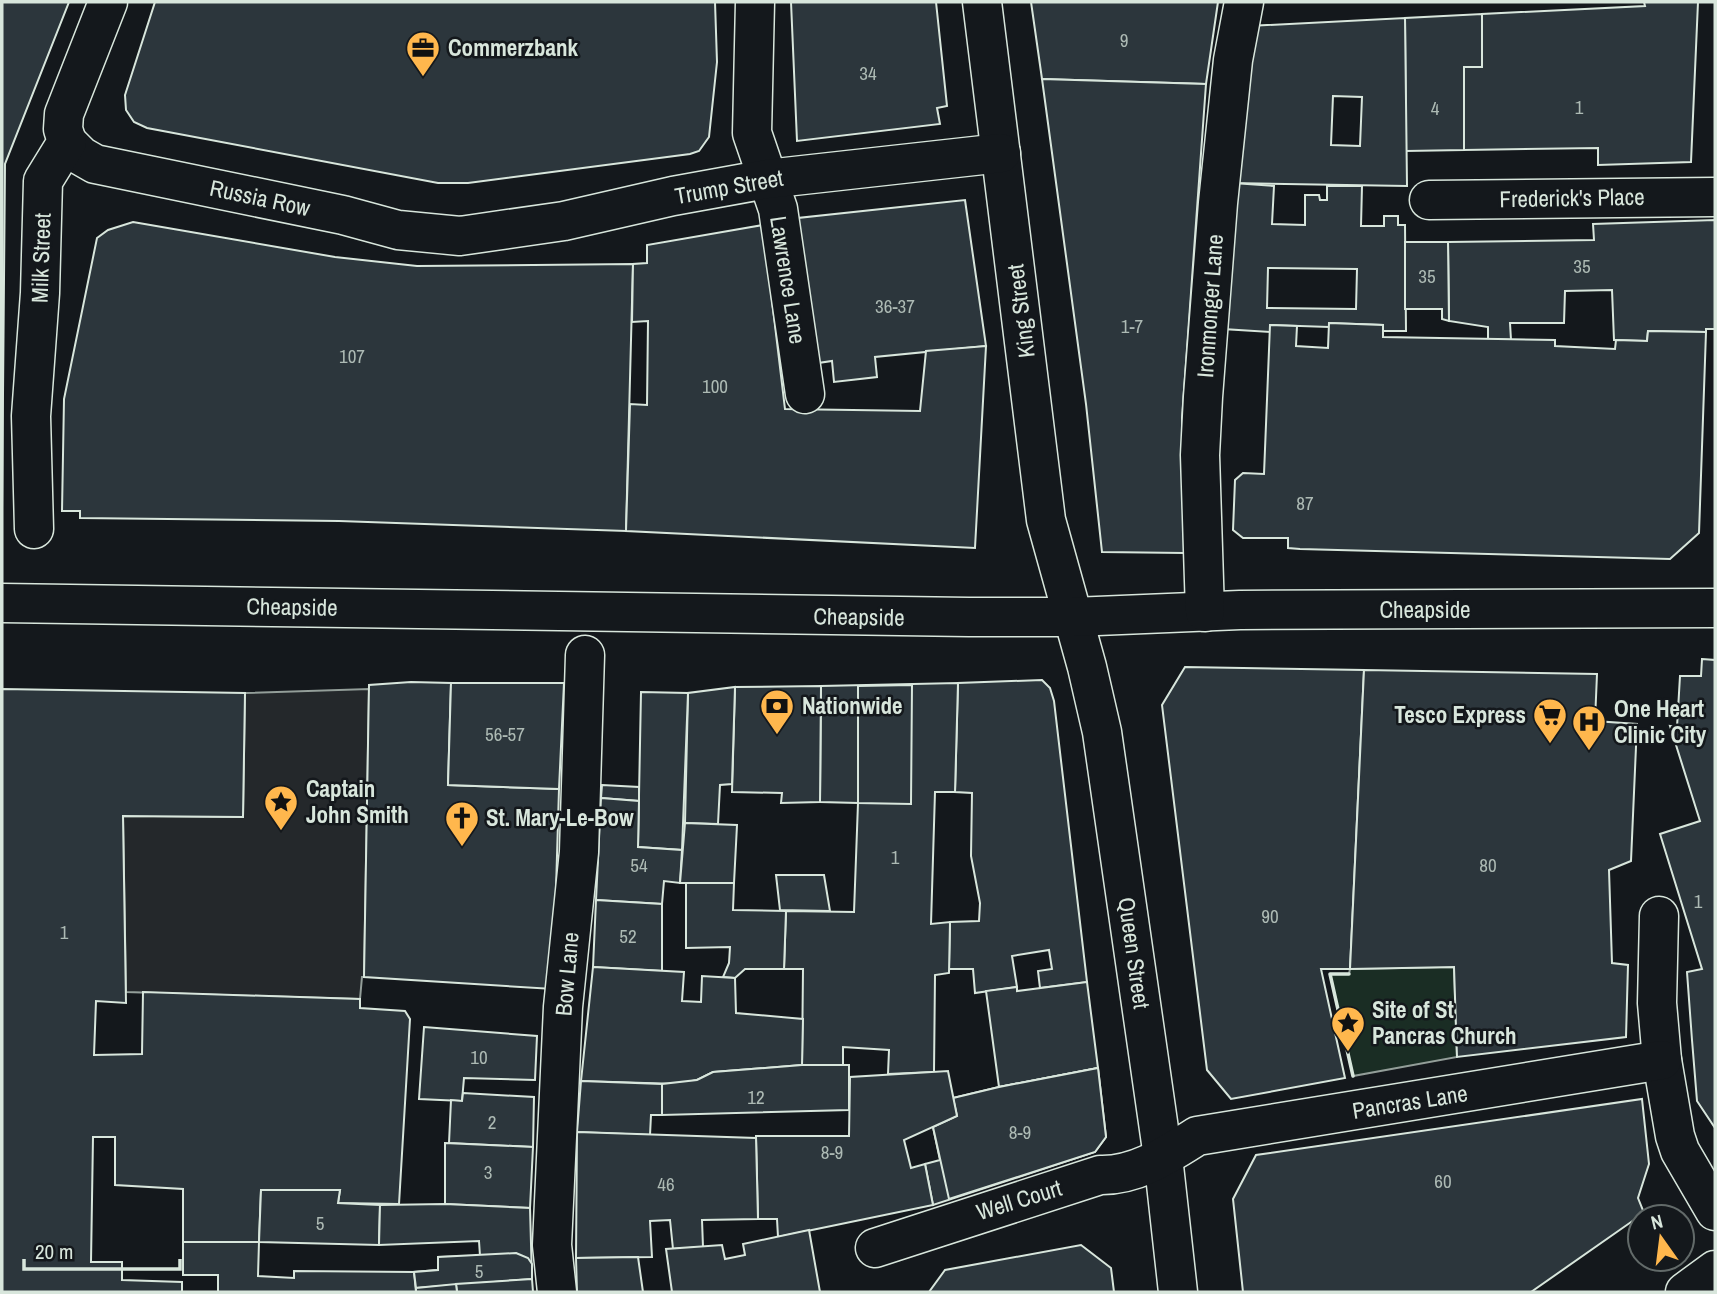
<svg xmlns="http://www.w3.org/2000/svg" width="1717" height="1294" viewBox="0 0 1717 1294" font-family="'Archivo Narrow',sans-serif">
<style>
.green{fill:#1a2d24;stroke:#939e99;stroke-width:2}
.parking{fill:#24282b;stroke:#939e99;stroke-width:2}
.building{fill:#2c363c;stroke:#d8e6dc;stroke-width:2;fill-rule:evenodd}
.lines{fill:none;stroke-linecap:round;stroke-linejoin:round}
.minor-casing{stroke:#d8e6dc;stroke-width:41}
.minor{stroke:#14181c;stroke-width:38}
.wall{stroke:#d8e6dc;stroke-width:3.5}
.labels{text-anchor:middle;stroke-width:5;stroke-linejoin:round;paint-order:stroke}
.number-label{font-size:19px;fill:#adbab4}
.poi-label{font-size:23px;font-weight:bold;fill:#d8e6dc;stroke:#14181c;text-anchor:start}
.street-label{font-size:23px;fill:#d8e6dc;stroke:#14181c}
</style>
<rect width="100%" height="100%" fill="#14181c"/>
<polygon class="green" points="1454,967 1457,1057 1353,1076 1330,974 1349,974 1350,969"/>
<polygon class="parking" points="369,689 364,977 362,977 360,999 126,992 123,816 243,817 245,693"/>
<g class="building">
<polygon points="2,2 69,2 5,164 2,509"/>
<polygon points="155,2 715,2 717,62 709,137 699,151 690,154 468,183 438,183 147,128 134,122 126,110 125,95"/>
<polygon points="791,2 936,2 947,106 937,108 940,124 797,141"/>
<polygon points="1031,2 1218,2 1206,84 1042,79"/>
<polygon points="1644,2 1698,2 1691,162 1598,165 1598,148 1464,150 1464,67 1482,67 1482,14 1645,6"/>
<polygon points="1482,14 1482,67 1464,67 1464,150 1406,151 1405,18"/>
<path d="M 1405,18 L 1407,186 L 1230,183 L 1248,26 ZM 1333,96 L 1362,97 L 1360,146 L 1331,145 Z"/>
<polygon points="1042,79 1206,84 1182,418 1184,553 1102,552 1086,404"/>
<path d="M 1233,183 L 1274,186 L 1272,224 L 1305,225 L 1305,195 L 1319,195 L 1320,200 L 1327,200 L 1327,186 L 1362,186 L 1361,226 L 1384,226 L 1384,216 L 1398,216 L 1398,225 L 1405,225 L 1406,331 L 1383,331 L 1383,325 L 1329,323 L 1329,327 L 1270,325 L 1270,332 L 1223,329 ZM 1268,268 L 1357,269 L 1356,309 L 1267,308 Z"/>
<polygon points="965,200 986,346 875,357 877,377 834,382 832,361 818,363 798,218"/>
<polygon points="1715,220 1715,329 1706,329 1706,332 1648,331 1647,341 1614,340 1612,290 1565,291 1564,323 1510,323 1511,340 1488,339 1488,327 1449,321 1448,242 1594,240 1593,224"/>
<polygon points="133,222 335,257 417,266 633,264 626,531 339,521 80,518 80,511 62,511 64,399 97,238 108,230"/>
<polygon points="763,225 785,409 920,411 926,351 986,346 975,548 626,531 630,404 647,405 648,321 632,322 633,264 647,263 647,245"/>
<polygon points="1405,242 1448,242 1449,321 1442,319 1442,309 1405,309"/>
<polygon points="1329,323 1383,325 1383,337 1555,340 1555,346 1615,349 1616,340 1647,341 1648,331 1706,332 1699,533 1670,559 1300,549 1288,548 1288,538 1243,538 1233,530 1235,480 1243,473 1264,474 1270,325 1297,326 1296,346 1328,348"/>
<polygon points="1702,659 1715,660 1715,1128 1697,1101 1692,1040 1687,972 1702,969 1660,834 1700,821 1670,726 1677,727 1680,676 1701,676"/>
<polygon points="1185,667 1364,670 1350,969 1321,969 1345,1078 1231,1099 1207,1070 1162,705"/>
<polygon points="1364,670 1597,674 1595,721 1637,724 1631,861 1609,870 1612,963 1628,965 1626,1037 1457,1057 1454,967 1350,969"/>
<polygon points="1042,680 1050,688 1054,701 1087,982 1040,988 1038,971 1052,969 1049,950 1012,956 1017,987 975,993 973,969 949,969 950,922 979,921 980,903 971,856 972,793 955,792 958,683"/>
<polygon points="411,682 451,683 448,785 559,789 553,989 364,977 369,685"/>
<polygon points="451,683 564,683 559,789 448,785"/>
<polygon points="958,683 955,792 935,792 931,924 950,922 949,973 935,975 934,1072 888,1074 889,1050 843,1047 843,1065 802,1065 803,969 784,969 786,911 854,912 858,803 820,802 821,686"/>
<polygon points="912,685 911,804 858,803 858,686"/>
<polygon points="821,686 820,802 781,803 782,793 732,792 735,687"/>
<polygon points="735,687 732,784 720,785 718,824 685,823 688,693"/>
<polygon points="2,689 245,693 243,817 123,816 126,1003 96,1001 94,1055 142,1054 143,992 360,999 360,1008 405,1011 410,1019 399,1204 338,1203 340,1190 261,1190 259,1242 183,1242 183,1189 115,1185 115,1137 93,1137 91,1262 122,1262 122,1280 182,1282 182,1292 2,1292"/>
<polygon points="641,692 688,693 682,850 638,847"/>
<polygon points="602,785 639,787 639,801 601,798"/>
<polygon points="601,798 639,801 638,847 682,850 680,883 664,881 662,904 596,900"/>
<polygon points="685,823 737,825 734,883 680,883"/>
<polygon points="776,875 824,875 830,911 780,910"/>
<polygon points="686,883 734,883 733,910 786,911 784,969 745,969 735,978 723,977 729,963 730,947 686,948"/>
<polygon points="596,900 662,904 662,971 593,967"/>
<polygon points="593,967 684,972 682,1001 701,1002 702,976 735,978 736,1013 803,1019 802,1065 713,1072 697,1080 677,1084 581,1081"/>
<polygon points="1087,982 1098,1068 999,1087 986,991 1017,987 1017,991"/>
<polygon points="424,1027 537,1036 535,1080 464,1078 462,1101 419,1099"/>
<polygon points="802,1065 849,1065 849,1110 662,1115 662,1084 697,1080 713,1072"/>
<polygon points="1098,1068 1106,1137 1095,1152 933,1205 925,1164 940,1160 933,1127 957,1116 953,1098 999,1087"/>
<polygon points="1098,1068 1106,1137 1095,1152 949,1199 933,1127 957,1116 953,1098 999,1087"/>
<polygon points="948,1071 957,1116 904,1140 911,1168 925,1164 933,1205 778,1237 777,1219 758,1219 756,1136 849,1136 850,1077"/>
<polygon points="581,1081 662,1084 662,1115 651,1115 650,1135 577,1132"/>
<polygon points="463,1093 534,1097 533,1147 449,1143 451,1100 462,1101"/>
<polygon points="1642,1099 1649,1164 1638,1198 1644,1213 1531,1292 1243,1292 1233,1199 1256,1155"/>
<polygon points="577,1132 756,1138 758,1219 702,1220 703,1247 673,1249 670,1220 650,1221 652,1257 576,1258"/>
<polygon points="445,1143 533,1147 530,1208 445,1204"/>
<polygon points="261,1190 340,1190 338,1203 380,1205 379,1245 259,1242"/>
<polygon points="445,1204 530,1208 532,1279 416,1288 414,1272 438,1270 438,1257 480,1256 479,1241 379,1245 380,1205"/>
<polygon points="809,1230 820,1292 672,1292 666,1249 722,1245 725,1259 745,1255 743,1244"/>
<polygon points="183,1242 259,1242 258,1276 294,1278 294,1271 414,1272 416,1292 218,1292 218,1275 183,1275"/>
<polygon points="1081,1245 1111,1268 1114,1292 929,1292 945,1270"/>
<polygon points="516,1253 528,1258 532,1264 532,1279 416,1288 414,1272 438,1270 438,1257"/>
<polygon points="638,1257 643,1292 577,1292 576,1258"/>
<polygon points="532,1279 533,1292 457,1292 456,1284"/>
<polygon points="456,1284 457,1292 416,1292 416,1288"/>
</g>
<g class="lines">
<g class="minor-casing">
<g id="minor">
<polyline points="755,2 752,133 778,209 805,394"/>
<polyline points="982,2 1046,520 1087,667 1102,732 1163,1157 1178,1292"/>
<polyline points="67,142 81,156 95,164 343,215 398,230 460,236 564,221 673,196 767,179 1001,153"/>
<polyline points="1429,200 1715,197"/>
<polyline points="34,529 31,416 40,293 43,181 67,142 63,129 64,114 108,2"/>
<polyline points="2,603 969,617 1073,617 1240,610 1715,608"/>
<polyline points="1205,612 1200,455 1203,397 1218,203 1233,60 1244,2"/>
<polyline points="1659,916 1657,1003 1662,1060 1675,1136 1680,1151 1715,1211"/>
<path d="M 875,1248 L 1100,1175 C 1136,1176 1167,1155 1197,1136 L 1662,1060"/>
<polyline points="557,1292 552,1245 563,1007 579,852 585,655"/>
<polyline points="1685,1292 1715,1270"/>
</g>
</g>
<use href="#minor" class="minor"/>
<polyline class="wall" points="1349,974 1330,974 1353,1076"/>
</g>
<defs>
<g id="office-pin" transform="scale(1.75)"><path d="M0 17L-7.5 6A9.5 9.5 0 1 1 7.5 6Z" fill="#ffb74d" stroke="#14181c"/><path d="M-6-3h4V-5.5h4V-3h4V5H-6ZM-1-4.5V-3h2v-1.5ZM-6 0V1H6V0Z" fill="#111"/></g>
<g id="bank-pin" transform="scale(1.75)"><path d="M0 17L-7.5 6A9.5 9.5 0 1 1 7.5 6Z" fill="#ffb74d" stroke="#14181c"/><path d="M-6-4H6V4H-6ZM0-2.3a2.3 2.3 0 1 0 0 4.6a2.3 2.3 0 1 0 0-4.6Z" fill="#111"/></g>
<g id="supermarket-pin" transform="scale(1.75)"><path d="M0 17L-7.5 6A9.5 9.5 0 1 1 7.5 6Z" fill="#ffb74d" stroke="#14181c"/><path d="M-6-5.5h2.5l.6 2H6L4.5 2H-2.5L-4.4-4H-6ZM-1.5 3.2a1.3 1.3 0 1 0 .1 0ZM3 3.2a1.3 1.3 0 1 0 .1 0Z" fill="#111"/></g>
<g id="hospital-pin" transform="scale(1.75)"><path d="M0 17L-7.5 6A9.5 9.5 0 1 1 7.5 6Z" fill="#ffb74d" stroke="#14181c"/><path d="M-5-5h3v3.5h4V-5h3V5h-3V1.5h-4V5h-3Z" fill="#111"/></g>
<g id="sight-pin" transform="scale(1.75)"><path d="M0 17L-7.5 6A9.5 9.5 0 1 1 7.5 6Z" fill="#ffb74d" stroke="#14181c"/><path d="M0-6L1.8-2.2L6-1.7L2.9 1.2L3.7 5.4L0 3.3L-3.7 5.4L-2.9 1.2L-6-1.7L-1.8-2.2Z" fill="#111"/></g>
<g id="church-pin" transform="scale(1.75)"><path d="M0 17L-7.5 6A9.5 9.5 0 1 1 7.5 6Z" fill="#ffb74d" stroke="#14181c"/><path d="M-1.2-6h2.4v3.5h3.3v2.4h-3.3V6h-2.4V-.1h-3.3v-2.4h3.3Z" fill="#111"/></g>
</defs>
<g fill-rule="evenodd">
<use href="#office-pin" x="423" y="48"/>
<use href="#bank-pin" x="777" y="706"/>
<use href="#supermarket-pin" x="1550" y="715"/>
<use href="#hospital-pin" x="1589" y="722"/>
<use href="#sight-pin" x="281" y="802"/>
<use href="#church-pin" x="462" y="818"/>
<use href="#sight-pin" x="1348" y="1023"/>
</g>
<g class="labels">
<g class="number-label">
<text x="1124" y="47">9</text>
<text x="868" y="80">34</text>
<text x="1579" y="114">1</text>
<text x="1435" y="115">4</text>
<text x="1582" y="273">35</text>
<text x="1427" y="283">35</text>
<text x="895" y="313">36-37</text>
<text x="1132" y="333">1-7</text>
<text x="352" y="363">107</text>
<text x="715" y="393">100</text>
<text x="1305" y="510">87</text>
<text x="505" y="741">56-57</text>
<text x="895" y="864">1</text>
<text x="639" y="872">54</text>
<text x="1488" y="872">80</text>
<text x="1698" y="908">1</text>
<text x="1270" y="923">90</text>
<text x="64" y="939">1</text>
<text x="628" y="943">52</text>
<text x="479" y="1064">10</text>
<text x="756" y="1104">12</text>
<text x="492" y="1129">2</text>
<text x="1020" y="1139">8-9</text>
<text x="832" y="1159">8-9</text>
<text x="488" y="1179">3</text>
<text x="1443" y="1188">60</text>
<text x="666" y="1191">46</text>
<text x="320" y="1230">5</text>
<text x="479" y="1278">5</text>
</g>
<g class="poi-label">
<text x="448" y="56">Commerzbank</text>
<text x="802" y="714">Nationwide</text>
<text x="1614" y="717">One Heart<tspan x="1614" dy="26">Clinic City</tspan></text>
<text x="1526" y="723" text-anchor="end">Tesco Express</text>
<text x="306" y="797">Captain<tspan x="306" dy="26">John Smith</tspan></text>
<text x="486" y="826">St. Mary-Le-Bow</text>
<text x="1372" y="1018">Site of St<tspan x="1372" dy="26">Pancras Church</tspan></text>
</g>
<g class="street-label">
<text transform="translate(729 187) rotate(-10)" y="8">Trump Street</text>
<text transform="translate(260 198) rotate(12)" y="8">Russia Row</text>
<text transform="translate(1572 198) rotate(-1)" y="8">Frederick's Place</text>
<text transform="translate(41 258) rotate(-88)" y="8">Milk Street</text>
<text transform="translate(788 280) rotate(81)" y="8">Lawrence Lane</text>
<text transform="translate(1210 306) rotate(-86)" y="8">Ironmonger Lane</text>
<text transform="translate(1021 311) rotate(-97)" y="8">King Street</text>
<text transform="translate(292 607) rotate(1)" y="8">Cheapside</text>
<text x="1425" y="618">Cheapside</text>
<text transform="translate(859 617) rotate(1)" y="8">Cheapside</text>
<text transform="translate(1134 953) rotate(82)" y="8">Queen Street</text>
<text transform="translate(567 974) rotate(-85)" y="8">Bow Lane</text>
<text transform="translate(1410 1102) rotate(-9)" y="8">Pancras Lane</text>
<text transform="translate(1019 1200) rotate(-17)" y="8">Well Court</text>
</g>
</g>
<rect width="1717" height="1294" fill="none" stroke="#d8e6dc" stroke-width="7"/>
<g transform="translate(1661 1238) rotate(346)"><circle r="33" fill="#14181c" stroke="#626a69" stroke-width="2"/>
<path d="M0-5L12 26L0 18L-12 26Z" fill="#ffb74d"/>
<text y="-10" font-size="19" font-weight="bold" text-anchor="middle" fill="#d8e6dc">N</text>
</g>
<path d="M24 1259v10h156v-10" fill="none" stroke="#d8e6dc" stroke-width="3.5"/>
<text x="35" y="1259" font-size="21" fill="#d8e6dc" stroke="#14181c" stroke-width="5" paint-order="stroke">20 m</text>
</svg>
